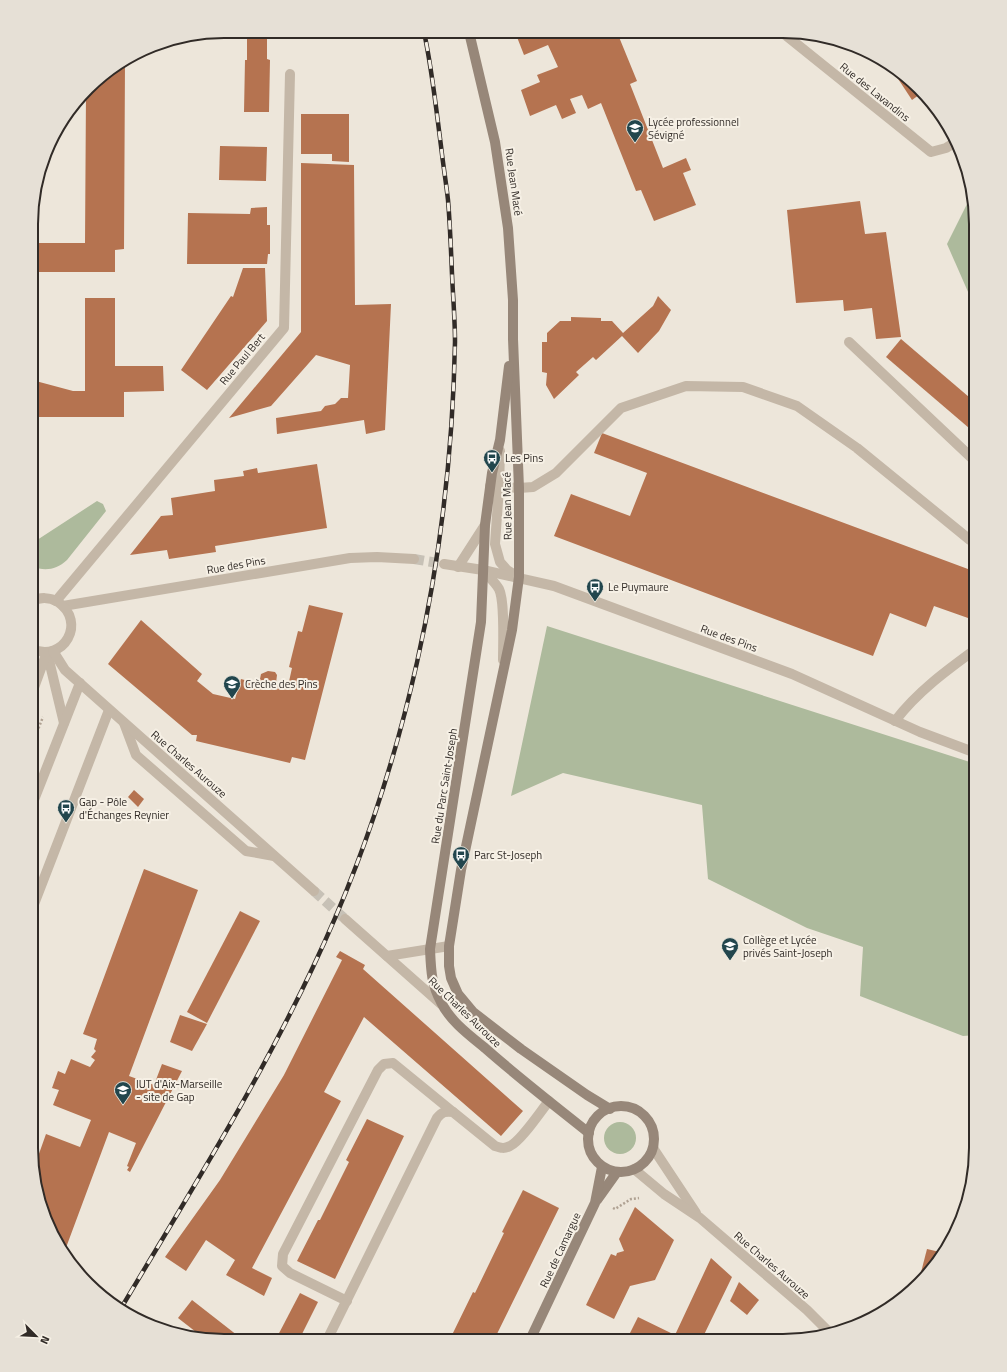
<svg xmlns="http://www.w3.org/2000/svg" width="1007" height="1372" viewBox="0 0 1007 1372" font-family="'Titillium Web',sans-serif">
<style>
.green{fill:#adba9c}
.building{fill:#b57350}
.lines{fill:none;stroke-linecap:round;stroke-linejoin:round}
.tertiary-tunnel{stroke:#c7c1b6;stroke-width:10;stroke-dasharray:10 5;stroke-linecap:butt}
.path{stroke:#afa192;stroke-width:2.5;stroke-dasharray:2 2;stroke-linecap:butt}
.service{stroke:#c4b7a7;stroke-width:10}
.minor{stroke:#c4b7a7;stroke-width:10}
.tertiary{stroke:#c4b7a7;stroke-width:10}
.secondary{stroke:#978779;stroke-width:10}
.rail-casing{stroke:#312b27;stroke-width:4.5}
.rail{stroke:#f6f0e5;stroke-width:3;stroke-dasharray:9;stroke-linecap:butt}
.labels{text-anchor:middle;stroke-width:4;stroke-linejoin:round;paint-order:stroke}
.street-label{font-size:11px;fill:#312b27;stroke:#f6f0e5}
.poi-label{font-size:11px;fill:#312b27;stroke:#f6f0e5;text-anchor:start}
.rim{fill:none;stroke:#312b27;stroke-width:2}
</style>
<rect width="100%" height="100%" fill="#ede6da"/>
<g class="green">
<polygon points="970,198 976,224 976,310 947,244"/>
<path d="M 97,501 L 103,504 L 106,511 L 67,560 C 56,570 46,571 32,567 L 32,547 L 35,545 L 34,542 Z"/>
<polygon points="547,626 976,764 976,1035 963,1036 860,996 863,947 807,928 708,879 702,805 563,773 511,796"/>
<circle cx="620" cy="1138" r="16"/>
</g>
<g class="building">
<polygon points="247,31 267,31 267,59 270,60 269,112 244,112 245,60 247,60"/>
<polygon points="515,32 625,32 626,35 619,37 637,81 630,84 663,168 686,158 691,170 683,173 696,205 654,221 641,190 636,191 601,103 588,109 582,95 570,99 576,113 562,119 556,105 530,116 521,90 540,82 537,75 558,67 548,45 524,55"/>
<polygon points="125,62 124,249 115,250 115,272 33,272 33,243 85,243 86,92 97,79"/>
<polygon points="887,62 890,64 923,92 912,100"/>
<polygon points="301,114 349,114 349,162 332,161 332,154 301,154"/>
<polygon points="220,146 267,147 266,181 219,180"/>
<polygon points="301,163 354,165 355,305 391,304 385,430 366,434 364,420 277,434 276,418 321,411 325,406 335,404 341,398 348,398 350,365 316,355 271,406 229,418 301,332"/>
<polygon points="860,201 865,234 886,232 901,337 876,339 872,308 844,311 843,300 796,303 787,210"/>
<polygon points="267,207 267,225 270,225 270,254 268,254 267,264 187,264 188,213 250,214 251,208"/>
<polygon points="243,268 265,268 267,321 207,390 181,370 231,296 233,297"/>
<polygon points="658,296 671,310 659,331 638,353 622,336 596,360 593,357 576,372 579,375 554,399 546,385 547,373 542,372 542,342 547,342 547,333 560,321 571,321 571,317 601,318 601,321 612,321 623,333 653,306"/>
<polygon points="85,298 115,298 115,366 163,366 164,391 124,392 124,417 32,417 32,380 73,391 85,391"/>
<polygon points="901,339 976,403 976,434 886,357"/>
<polygon points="602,433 976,572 976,613 968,618 934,606 926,627 890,613 873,656 554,536 571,494 630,516 647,473 594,453"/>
<polygon points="317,464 327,528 215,546 216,552 169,559 167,550 130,555 161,516 173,515 171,498 215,491 214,480 244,476 243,471 257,468 258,473"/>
<polygon points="309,605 343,613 305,760 292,757 290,763 196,741 197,735 192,735 108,664 141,620 202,674 197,681 213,694 235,699 241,679 259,684 261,674 268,671 275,672 277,675 276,683 288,686 292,668 289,667 298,631 302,632"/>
<polygon points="134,790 144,799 138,807 128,797"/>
<polygon points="144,869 198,890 129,1076 154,1085 162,1064 182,1071 130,1172 127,1170 129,1167 127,1166 136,1143 109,1132 64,1253 51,1233 35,1165 46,1134 80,1147 91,1120 53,1105 59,1090 52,1088 58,1071 65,1074 71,1059 90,1067 95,1060 91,1057 96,1051 94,1049 97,1039 83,1034"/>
<polygon points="240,911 260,921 207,1023 187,1012"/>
<polygon points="340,951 365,965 363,969 523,1111 501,1136 364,1017 324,1092 341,1101 252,1268 272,1278 264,1296 226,1275 235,1260 206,1240 186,1271 165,1257 220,1180 284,1075 342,960 336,957"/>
<polygon points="180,1015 207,1024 192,1051 170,1042"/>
<polygon points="367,1119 404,1136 335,1279 297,1261 318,1220 320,1220 349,1162 346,1160"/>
<polygon points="523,1190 559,1208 494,1340 452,1340 454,1337 452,1335 473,1292 475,1293 504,1233 502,1232"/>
<polygon points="635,1207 674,1240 655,1280 630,1286 614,1319 586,1305 611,1254 616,1256 617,1253 624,1251 619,1239"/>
<polygon points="927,1249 944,1253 918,1284"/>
<polygon points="711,1258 732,1277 701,1341 626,1341 638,1317 675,1335"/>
<polygon points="739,1282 759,1300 747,1315 730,1301"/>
<polygon points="300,1293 318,1302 299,1340 278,1340 276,1339"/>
<polygon points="192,1300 242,1339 205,1339 178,1318"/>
<polygon points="360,1335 371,1340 358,1340"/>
</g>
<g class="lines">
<g class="tertiary-tunnel">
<polyline points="414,559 444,564"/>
<polyline points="314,891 345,919"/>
</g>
<g class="path">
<polyline points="37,732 43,717"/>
<polyline points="613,1208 615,1209 631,1199 639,1198"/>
</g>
<g class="service">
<polyline points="47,652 64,723"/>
<polyline points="32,693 47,652"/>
<polyline points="124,723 136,755 246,851 274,856"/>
<polyline points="32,805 80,683"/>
<polyline points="31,912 109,710"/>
<polyline points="347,1301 290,1273 282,1266 283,1254 378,1070 384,1064 393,1063 453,1112"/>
<path d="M 327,1340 L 437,1118 C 442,1112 445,1111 453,1112 L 495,1146 C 501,1148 504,1149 510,1146 C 521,1141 540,1112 549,1101"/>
</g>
<g class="minor">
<polyline points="783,33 931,152 946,148 957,141"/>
<polyline points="849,342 976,462"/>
<polyline points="500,451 499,487 495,544 500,562 507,570 515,575"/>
<polyline points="490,486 519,488 533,487 556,473 621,408 686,386 743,387 797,406 857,448 970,540 976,538"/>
<polyline points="458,567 485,525"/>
<polyline points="483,570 554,586 792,674 920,732 976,753"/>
<path d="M 483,570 C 488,576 495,582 499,589 C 505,601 503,645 503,660"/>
<polyline points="56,601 284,328 290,74"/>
<path d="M 895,721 C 917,692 947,670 976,649"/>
<polyline points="387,956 449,946"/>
</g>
<g class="tertiary">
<polyline points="444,564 483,570"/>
<polyline points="63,606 350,558 377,557 414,559"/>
<path d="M 32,649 C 64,663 87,622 58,602 C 50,597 40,597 32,601"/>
<polyline points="53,651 65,670 314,891"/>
<polyline points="345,919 441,1004"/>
<polyline points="653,1148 696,1213"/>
<polyline points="634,1169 664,1194 700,1218 807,1310 828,1331"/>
</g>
<g class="secondary">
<polyline points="469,32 495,142 508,228 513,300 513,339 519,488 519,577 512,630 461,870 449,946 449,966 451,978 458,994 473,1012 521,1049 587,1095 610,1109"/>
<path d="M 509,366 L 500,440 L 492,473 L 485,525 L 481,622 L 430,949 C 431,970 431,983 441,1002 C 450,1021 469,1035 485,1048 C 519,1078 554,1105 589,1133"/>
<circle cx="621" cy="1139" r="33"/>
<polyline points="597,1200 617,1172"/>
<polyline points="530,1340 595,1203 602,1167"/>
</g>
<g class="rail-casing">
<path id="rail" d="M 120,1310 C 187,1197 257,1086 313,967 C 405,773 451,557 455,342 C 455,320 453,297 452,274 C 451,249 450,224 448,200 C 446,182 443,164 441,146 C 436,108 432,69 424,32"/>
</g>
<use href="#rail" class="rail"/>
</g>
<defs>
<g id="school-pin" transform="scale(0.9)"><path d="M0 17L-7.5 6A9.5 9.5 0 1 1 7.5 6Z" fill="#22464d" stroke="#f6f0e5"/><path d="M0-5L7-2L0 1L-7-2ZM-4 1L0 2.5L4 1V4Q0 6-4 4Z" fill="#fff"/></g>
<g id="bus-pin" transform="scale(0.9)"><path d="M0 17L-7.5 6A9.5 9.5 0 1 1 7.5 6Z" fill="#22464d" stroke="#f6f0e5"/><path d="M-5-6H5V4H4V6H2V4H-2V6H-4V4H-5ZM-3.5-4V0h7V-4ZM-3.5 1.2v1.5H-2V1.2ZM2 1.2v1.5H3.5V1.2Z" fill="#fff"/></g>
<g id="university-pin" transform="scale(0.9)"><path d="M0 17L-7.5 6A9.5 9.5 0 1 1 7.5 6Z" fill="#22464d" stroke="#f6f0e5"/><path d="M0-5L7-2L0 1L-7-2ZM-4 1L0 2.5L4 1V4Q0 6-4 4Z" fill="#fff"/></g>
</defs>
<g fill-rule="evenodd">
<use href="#school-pin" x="635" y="128"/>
<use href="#bus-pin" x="492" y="458"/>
<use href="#bus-pin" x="595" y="587"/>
<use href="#school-pin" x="232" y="684"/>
<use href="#bus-pin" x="66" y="808"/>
<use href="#bus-pin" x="461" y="855"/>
<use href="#school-pin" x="730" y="946"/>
<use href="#university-pin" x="123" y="1090"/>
</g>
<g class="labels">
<g class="street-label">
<text transform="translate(875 92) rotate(39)" y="4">Rue des Lavandins</text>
<text transform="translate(514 182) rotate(82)" y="4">Rue Jean Macé</text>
<text transform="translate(242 359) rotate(-50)" y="4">Rue Paul Bert</text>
<text transform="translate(507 506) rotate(-91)" y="4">Rue Jean Macé</text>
<text transform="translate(236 565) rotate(-10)" y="4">Rue des Pins</text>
<text transform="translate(729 638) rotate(20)" y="4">Rue des Pins</text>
<text transform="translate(189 764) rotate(41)" y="4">Rue Charles Aurouze</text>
<text transform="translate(444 786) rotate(-81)" y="4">Rue du Parc Saint-Joseph</text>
<text transform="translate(465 1012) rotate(44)" y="4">Rue Charles Aurouze</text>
<text transform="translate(560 1250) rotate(-65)" y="4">Rue de Camargue</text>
<text transform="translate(772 1265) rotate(41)" y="4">Rue Charles Aurouze</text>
</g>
<g class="poi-label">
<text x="648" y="126">Lycée professionnel<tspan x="648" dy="13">Sévigné</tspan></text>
<text x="505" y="462">Les Pins</text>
<text x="608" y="591">Le Puymaure</text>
<text x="245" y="688">Crèche des Pins</text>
<text x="79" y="806">Gap - Pôle<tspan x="79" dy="13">d'Échanges Reynier</tspan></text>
<text x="474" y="859">Parc St-Joseph</text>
<text x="743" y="944">Collège et Lycée<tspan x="743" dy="13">privés Saint-Joseph</tspan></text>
<text x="136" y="1088">IUT d'Aix-Marseille<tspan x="136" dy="13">- site de Gap</tspan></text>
</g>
</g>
<path d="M0 0H1007V1372H0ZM224 38H783A186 186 0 0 1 969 224V1148A186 186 0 0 1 783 1334H224A186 186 0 0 1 38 1148V224A186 186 0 0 1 224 38Z" fill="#e6e0d6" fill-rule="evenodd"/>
<path class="rim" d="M224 38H783A186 186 0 0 1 969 224V1148A186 186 0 0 1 783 1334H224A186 186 0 0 1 38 1148V224A186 186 0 0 1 224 38Z"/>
<g transform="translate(36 1336) rotate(114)" stroke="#f6f0e5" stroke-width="3" paint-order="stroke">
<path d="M0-3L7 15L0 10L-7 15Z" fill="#312b27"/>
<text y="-6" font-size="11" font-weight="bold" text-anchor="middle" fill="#312b27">N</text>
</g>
</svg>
